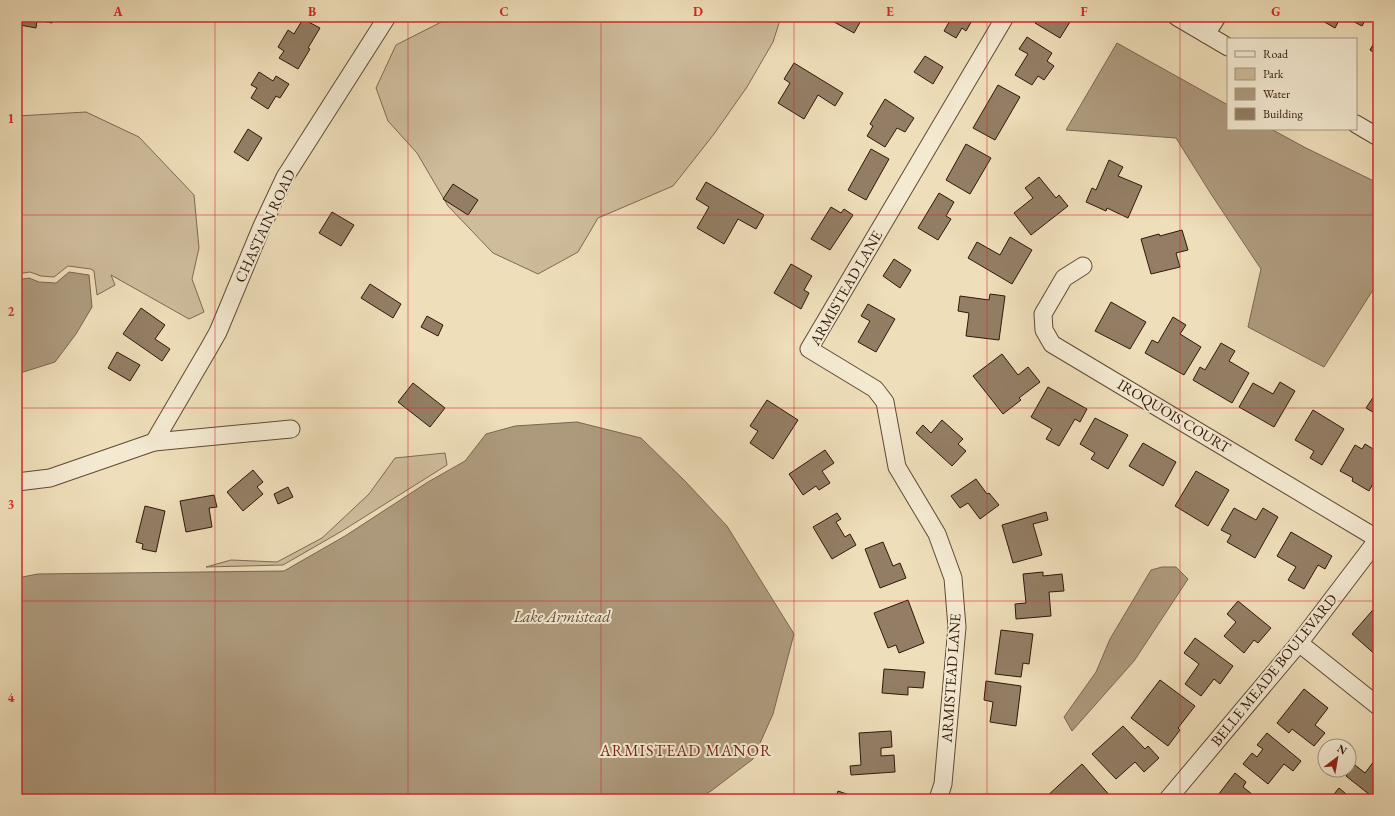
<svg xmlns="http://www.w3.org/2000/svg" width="1395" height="816" viewBox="0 0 1395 816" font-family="'EB Garamond',serif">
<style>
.green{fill:#cebc9b;stroke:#7f6a52}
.water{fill:#ad9a7d;stroke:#7b664f}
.building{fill:#937e65;stroke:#301709}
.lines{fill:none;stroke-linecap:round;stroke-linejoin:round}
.minor-casing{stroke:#604935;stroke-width:19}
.minor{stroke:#f4ead2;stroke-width:17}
.grid{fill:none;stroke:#d62828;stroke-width:1;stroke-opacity:0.55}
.labels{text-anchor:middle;stroke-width:4;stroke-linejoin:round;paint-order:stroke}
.street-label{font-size:15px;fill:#301709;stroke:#f4ead2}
.water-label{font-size:16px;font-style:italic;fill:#624b37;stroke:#f4ead2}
.neighbourhood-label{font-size:16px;letter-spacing:1px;fill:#7a1f14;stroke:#f4ead2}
.neatline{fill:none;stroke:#d62828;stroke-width:1.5}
.grid-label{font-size:13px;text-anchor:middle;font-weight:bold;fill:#d62828}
</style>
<rect width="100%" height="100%" fill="#eedeb9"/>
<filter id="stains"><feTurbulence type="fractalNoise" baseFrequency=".005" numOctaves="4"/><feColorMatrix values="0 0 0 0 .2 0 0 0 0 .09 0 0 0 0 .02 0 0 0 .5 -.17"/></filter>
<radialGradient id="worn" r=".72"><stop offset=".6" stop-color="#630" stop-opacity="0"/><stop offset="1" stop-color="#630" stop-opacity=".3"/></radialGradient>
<g class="green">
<polygon points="451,17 781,17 773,42 747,87 714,134 673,186 598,218 578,252 538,274 493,253 448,206 417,153 388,121 376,88 396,45"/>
<polygon points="86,112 139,137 194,195 199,248 192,279 204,312 189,319 111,275 115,285 97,295 94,271 91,269 68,266 54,277 41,276 30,272 17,274 17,116"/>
<polygon points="445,453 447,465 342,531 283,565 206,567 231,560 277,562 322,538 369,494 395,458"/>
</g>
<g class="water">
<polygon points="1117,43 1228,105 1228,129 1271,129 1306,148 1378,183 1378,282 1324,367 1248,327 1261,269 1211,194 1176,138 1066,130"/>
<polygon points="69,272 89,275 92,307 76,334 55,362 17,374 17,280 29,278 39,282 56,283"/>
<polygon points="577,422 641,438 686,482 727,526 794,634 773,714 753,759 711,791 697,799 17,799 17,578 38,574 284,571 345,536 428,482 465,461 486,434 515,426"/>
<polygon points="1162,567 1176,567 1188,579 1134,661 1072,731 1064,717 1096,672 1110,639 1151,570"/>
</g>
<g class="building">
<polygon points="17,17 53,17 52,23 37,20 36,28 20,25 19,33 17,35"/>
<polygon points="828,17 863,17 854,33 827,18"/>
<polygon points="952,17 974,17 966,31 962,28 956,38 944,31"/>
<polygon points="1039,17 1073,17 1060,38 1035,23"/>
<polygon points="1323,17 1341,17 1335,28 1321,20"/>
<polygon points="1345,17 1367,17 1362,26"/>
<polygon points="303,19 320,28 308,48 310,49 298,69 279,58 284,51 278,47 288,30 294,34"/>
<polygon points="1378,36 1378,55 1370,50"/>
<polygon points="1027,37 1052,53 1047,61 1054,66 1044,80 1038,76 1032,85 1015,75 1028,54 1019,49"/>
<polygon points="925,56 943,67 933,84 914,72"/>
<polygon points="794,63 843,93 835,106 818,95 804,119 778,103 790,83 784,79"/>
<polygon points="259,72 273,81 276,76 289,84 280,98 276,96 268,109 251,98 257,88 251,85"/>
<polygon points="998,85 1020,97 995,140 973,128"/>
<polygon points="885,99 914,118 905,132 897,128 885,147 867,136 873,126 870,124"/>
<polygon points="248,129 262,138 248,161 234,152"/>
<polygon points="966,144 991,158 970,194 946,180"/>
<polygon points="871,149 889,159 866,200 848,190"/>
<polygon points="1109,160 1123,167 1118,176 1142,186 1128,218 1107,208 1106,211 1086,202 1092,188 1096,190"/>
<polygon points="1039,177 1056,198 1059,195 1068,206 1031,235 1014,213 1033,198 1025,188"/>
<polygon points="706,182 764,215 756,229 738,219 724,244 697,228 709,207 696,199"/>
<polygon points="453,184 478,200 468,215 443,199"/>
<polygon points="939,193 954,202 946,216 951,219 938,240 918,228"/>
<polygon points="831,207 841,213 844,209 853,215 830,250 811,239"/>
<polygon points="332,212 354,225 341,246 319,233"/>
<polygon points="1182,230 1188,250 1176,253 1180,267 1151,274 1141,239 1159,234 1160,236"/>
<polygon points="1010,237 1032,250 1012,284 968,258 977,242 1000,255"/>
<polygon points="894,259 911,270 900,288 883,276"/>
<polygon points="791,264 812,276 804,290 809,293 801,309 774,293"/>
<polygon points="370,284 401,304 393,318 361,298"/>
<polygon points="990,294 1005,296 999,340 966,336 969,313 958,311 960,296 989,300"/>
<polygon points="1111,302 1146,322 1130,349 1095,331"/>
<polygon points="868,304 895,319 876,352 858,342 870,321 861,316"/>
<polygon points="141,308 165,325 155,339 170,349 162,361 123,334"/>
<polygon points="427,316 443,325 438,336 421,327"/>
<polygon points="1173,317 1186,325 1180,334 1201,347 1184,375 1145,353 1152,340 1158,343"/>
<polygon points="1221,343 1235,351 1229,361 1249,373 1232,403 1193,380 1200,367 1205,370"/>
<polygon points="117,352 140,365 130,381 108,368"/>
<polygon points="1002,354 1018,375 1028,367 1040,382 1019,398 1021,400 1003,414 973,376"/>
<polygon points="1280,382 1295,391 1274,427 1239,407 1253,383 1273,394"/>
<polygon points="413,383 445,408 430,427 398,402"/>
<polygon points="1048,387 1087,409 1080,422 1075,419 1059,446 1046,439 1052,429 1031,417"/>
<polygon points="1378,390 1378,415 1366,408"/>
<polygon points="767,400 798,420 773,459 750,443 758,431 750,426"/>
<polygon points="1313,410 1344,429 1322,465 1310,458 1314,451 1295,440"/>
<polygon points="1095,418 1128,435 1108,469 1091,459 1095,453 1080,444"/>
<polygon points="942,420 963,439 958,444 966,451 952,466 916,433 923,425 931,433"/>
<polygon points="1143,443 1176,462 1163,486 1129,466"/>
<polygon points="1365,444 1378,452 1378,469 1373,477 1376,478 1369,491 1352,481 1353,478 1340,471 1355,445 1362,449"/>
<polygon points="825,450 834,463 822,471 830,483 819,490 816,486 803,495 789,474"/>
<polygon points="253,470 263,482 257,487 263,494 243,511 227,492"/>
<polygon points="1196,471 1229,490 1208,526 1175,506"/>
<polygon points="976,479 987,494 989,493 999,505 980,519 968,503 960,508 951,496"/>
<polygon points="288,487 293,497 278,504 274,494"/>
<polygon points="214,495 217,507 209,508 212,527 186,532 180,501"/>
<polygon points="145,506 165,511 156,552 142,549 143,544 136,542"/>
<polygon points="1234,508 1256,520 1263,508 1278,517 1255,558 1227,542 1231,535 1221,530"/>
<polygon points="1046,512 1048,520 1033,524 1042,555 1013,563 1002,525"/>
<polygon points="837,513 841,519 836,522 845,537 850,534 856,545 832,559 813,527"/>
<polygon points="1291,532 1332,556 1325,569 1318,565 1304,589 1288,580 1296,567 1277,556"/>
<polygon points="883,542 893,566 900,563 906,578 880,588 865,549"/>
<polygon points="1043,572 1043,576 1062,574 1064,591 1049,592 1051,616 1016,619 1015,604 1026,603 1023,574"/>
<polygon points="908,600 924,643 899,653 896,645 888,648 874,613"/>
<polygon points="1238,601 1271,628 1258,643 1254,640 1244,653 1224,636 1236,622 1227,614"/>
<polygon points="1378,604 1378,657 1352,634"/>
<polygon points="1001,630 1033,634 1029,664 1023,663 1021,677 995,674"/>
<polygon points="1195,638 1233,666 1220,684 1214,679 1201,696 1185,684 1199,664 1184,653"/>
<polygon points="884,669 925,672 923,688 908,687 908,695 882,693"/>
<polygon points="1160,680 1195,706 1178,728 1180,730 1168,746 1131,718"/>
<polygon points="986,681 1021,686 1016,726 990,722 993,702 984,700"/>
<polygon points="1304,689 1328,708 1315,725 1325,733 1314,746 1292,729 1289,733 1277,723"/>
<polygon points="1123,726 1145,749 1148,746 1159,758 1144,772 1135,762 1116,779 1092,754"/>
<polygon points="891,731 892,747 881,748 881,756 894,755 895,772 851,775 850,766 861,765 859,733"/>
<polygon points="1267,733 1301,761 1293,771 1284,764 1268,784 1243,764 1252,753 1257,757 1263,749 1257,745"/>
<polygon points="1378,756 1378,799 1367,799 1370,795 1346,776 1355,765 1365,773"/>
<polygon points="1082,764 1112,798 1111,799 1048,799 1046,797"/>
<polygon points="1235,773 1246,782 1243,787 1258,799 1215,799"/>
<polygon points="1339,788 1352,799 1330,799"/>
<polygon points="838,791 861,799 835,799"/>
</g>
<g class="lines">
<g class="minor-casing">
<g id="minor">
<polyline points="1177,17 1228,47"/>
<polyline points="1206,34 1217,17"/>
<polyline points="1356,124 1378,137"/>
<polyline points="1083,266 1064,278 1043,314 1044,330 1052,344 1378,539"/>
<polyline points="154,442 291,429"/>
<polyline points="17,482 50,478 154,442 209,348 218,332 262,226 285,177 387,17"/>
<polyline points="1299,643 1378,706"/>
<polyline points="938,799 943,784 957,627 953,578 937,534 897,467 885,402 875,389 809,349 1005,17"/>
<polyline points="1168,799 1299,643 1378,539"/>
</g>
</g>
<use href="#minor" class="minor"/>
</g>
<path class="grid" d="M 215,17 L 215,799M 408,17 L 408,799M 601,17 L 601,799M 794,17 L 794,799M 987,17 L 987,799M 1180,17 L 1180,799M 17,215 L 1378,215M 17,408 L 1378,408M 17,601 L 1378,601"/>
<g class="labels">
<g class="street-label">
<text transform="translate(265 226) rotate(-65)" y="5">CHASTAIN ROAD</text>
<text transform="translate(846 288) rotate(-60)" y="5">ARMISTEAD LANE</text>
<text transform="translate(1174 416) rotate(31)" y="5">IROQUOIS COURT</text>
<text transform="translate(1274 670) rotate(-51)" y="5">BELLE MEADE BOULEVARD</text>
<text transform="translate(951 678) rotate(-86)" y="5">ARMISTEAD LANE</text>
</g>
<g class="water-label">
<text x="562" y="622">Lake Armistead</text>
</g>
<g class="neighbourhood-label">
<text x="686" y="756">ARMISTEAD MANOR</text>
</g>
</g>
<rect width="1395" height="816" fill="none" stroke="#eedeb9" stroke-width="44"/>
<rect x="1227" y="38" width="130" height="92" fill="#f4ead2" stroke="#a69682"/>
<rect x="1235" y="51" width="20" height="6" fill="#f4ead2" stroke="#a69682"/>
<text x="1263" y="58" font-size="12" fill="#301709">Road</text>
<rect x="1235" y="68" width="20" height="12" fill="#cebc9b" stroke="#a69682"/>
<text x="1263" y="78" font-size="12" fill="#301709">Park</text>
<rect x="1235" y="88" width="20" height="12" fill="#ad9a7d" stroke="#a69682"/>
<text x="1263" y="98" font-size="12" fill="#301709">Water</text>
<rect x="1235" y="108" width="20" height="12" fill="#937e65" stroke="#a69682"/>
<text x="1263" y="118" font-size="12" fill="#301709">Building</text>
<g transform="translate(1337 758) rotate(31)"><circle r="19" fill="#f4ead2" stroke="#a69682"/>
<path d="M0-3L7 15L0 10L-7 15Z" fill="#8f2418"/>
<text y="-6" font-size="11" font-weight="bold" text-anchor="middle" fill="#301709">N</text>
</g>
<rect x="22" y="22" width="1351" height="772" class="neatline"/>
<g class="grid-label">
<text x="118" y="16">A</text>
<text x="312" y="16">B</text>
<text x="504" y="16">C</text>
<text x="698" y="16">D</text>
<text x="890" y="16">E</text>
<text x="1084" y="16">F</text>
<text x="1276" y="16">G</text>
<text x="11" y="123">1</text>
<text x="11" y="316">2</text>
<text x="11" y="509">3</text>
<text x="11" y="702">4</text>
</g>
<rect width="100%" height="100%" filter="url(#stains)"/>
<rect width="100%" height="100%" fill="url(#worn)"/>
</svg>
